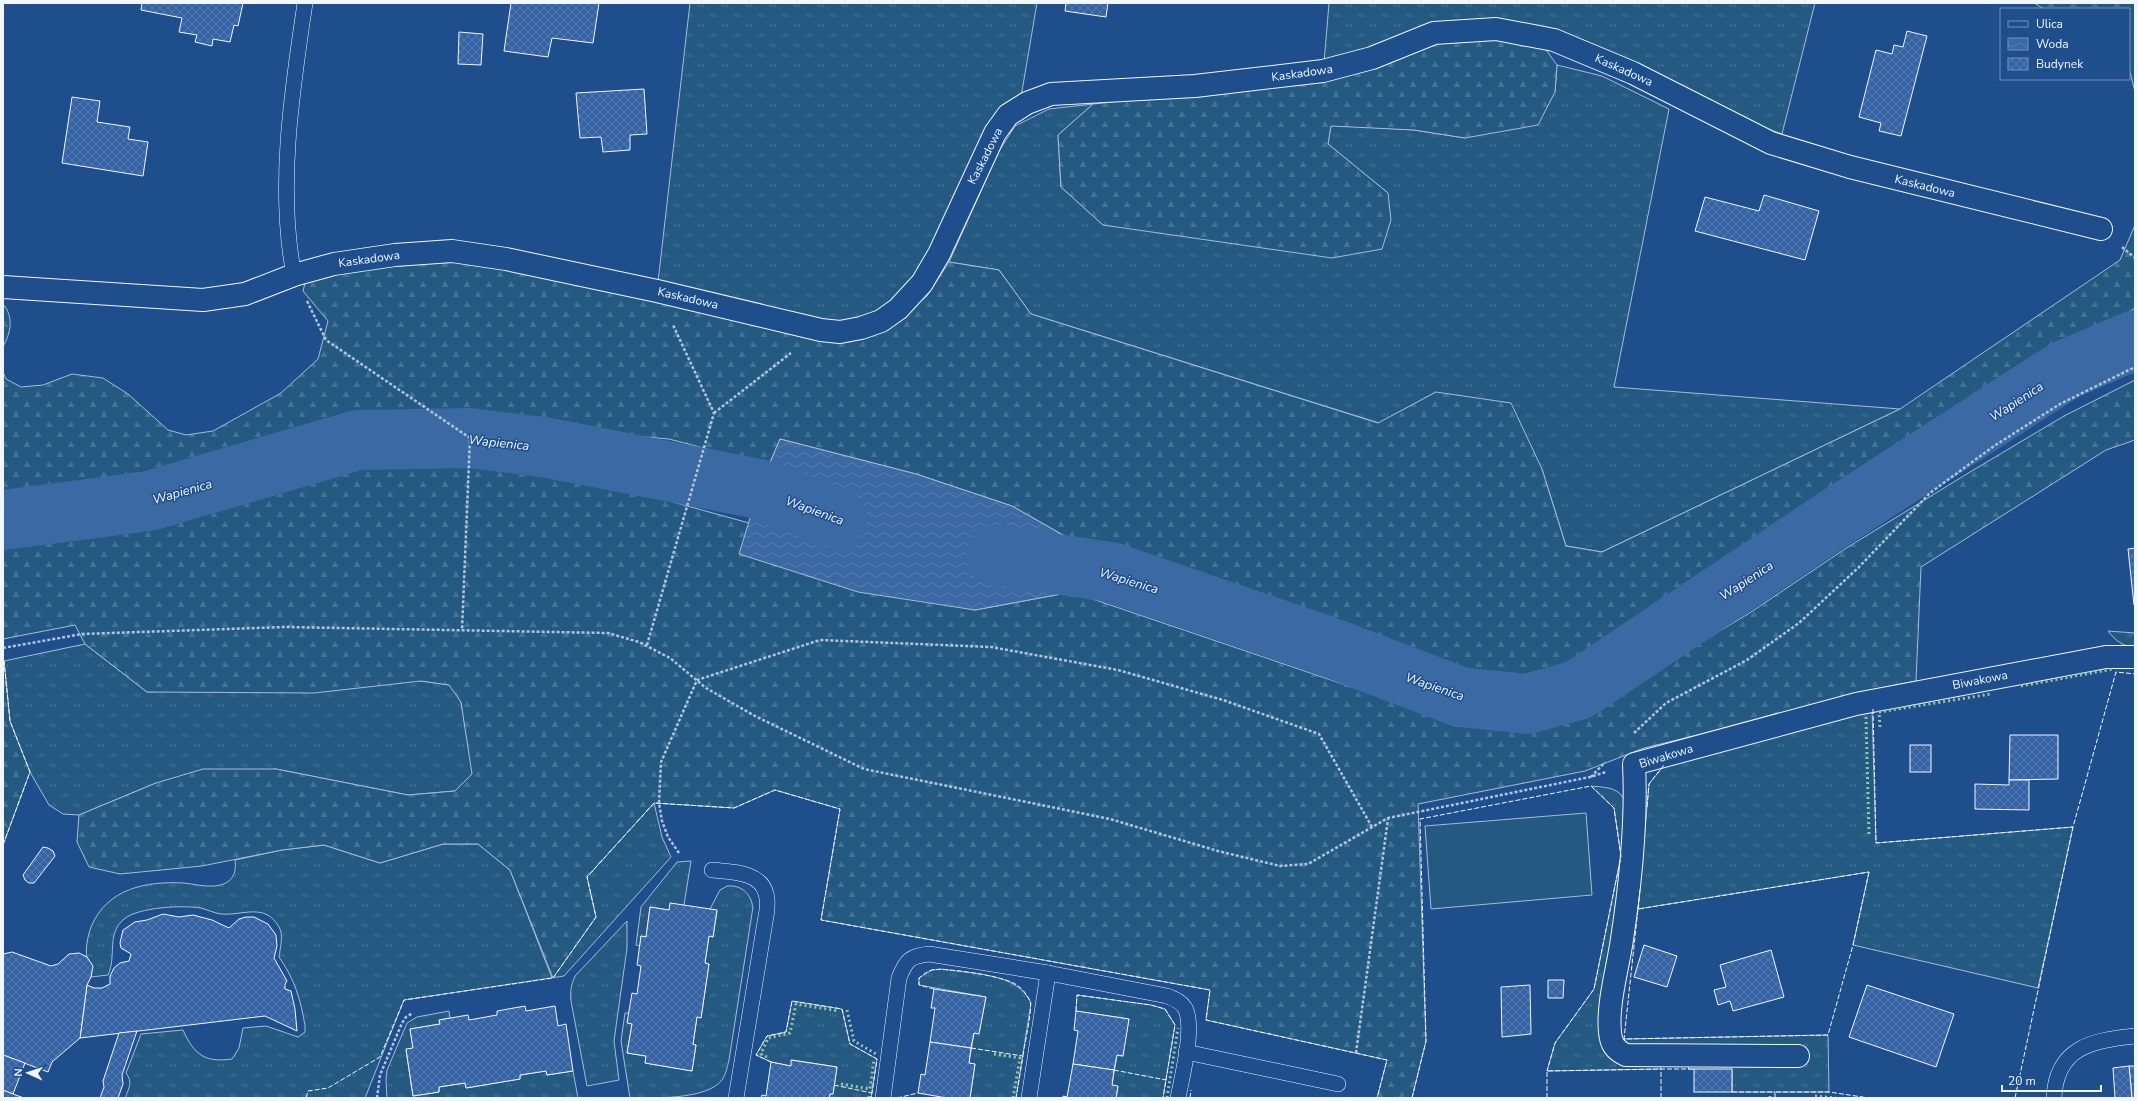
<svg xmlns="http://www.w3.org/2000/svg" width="2138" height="1101" viewBox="0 0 2138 1101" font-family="'Nunito Sans',sans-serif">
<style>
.grass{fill:url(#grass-tufts);stroke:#a8bbd7}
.forest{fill:url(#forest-firs);stroke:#a8bbd7}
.pitch{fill:#245a82;stroke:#a8bbd7}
.water{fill:url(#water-waves);stroke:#a8bbd7}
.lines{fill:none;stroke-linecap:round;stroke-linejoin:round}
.river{stroke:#3b69a3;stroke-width:60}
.building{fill:url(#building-cross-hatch);stroke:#f2f6ff}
.service-casing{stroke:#f2f6ff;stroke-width:16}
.minor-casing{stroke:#f2f6ff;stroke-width:24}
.path{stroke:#b3c4dc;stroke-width:2.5;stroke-dasharray:3 2;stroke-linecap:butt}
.service{stroke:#1f4e8c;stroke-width:15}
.minor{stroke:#1f4e8c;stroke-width:22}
.hedge{stroke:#97c8a6;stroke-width:3;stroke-dasharray:2 3;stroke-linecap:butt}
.fence{stroke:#f2f6ff;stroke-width:1;stroke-dasharray:5 2;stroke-linecap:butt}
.labels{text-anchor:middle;stroke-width:3;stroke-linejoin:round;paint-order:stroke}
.street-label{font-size:12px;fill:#f2f6ff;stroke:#1f4e8c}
.water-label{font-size:13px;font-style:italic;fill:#f2f6ff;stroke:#1f4e8c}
</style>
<defs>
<pattern id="grass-tufts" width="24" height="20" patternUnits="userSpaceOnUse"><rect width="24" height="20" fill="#245a82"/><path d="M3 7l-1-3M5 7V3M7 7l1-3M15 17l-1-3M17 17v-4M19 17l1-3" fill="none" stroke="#447295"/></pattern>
<pattern id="forest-firs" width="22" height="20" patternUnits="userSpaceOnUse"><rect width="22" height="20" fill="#245a82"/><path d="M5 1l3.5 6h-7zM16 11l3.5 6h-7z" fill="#447295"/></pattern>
<pattern id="water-waves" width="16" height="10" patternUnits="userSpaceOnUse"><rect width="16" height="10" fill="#3b69a3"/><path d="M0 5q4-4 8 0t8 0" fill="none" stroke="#587fb1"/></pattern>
<pattern id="building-cross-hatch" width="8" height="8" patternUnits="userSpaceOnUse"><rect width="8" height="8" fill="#3563a3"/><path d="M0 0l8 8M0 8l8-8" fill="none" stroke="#537ab1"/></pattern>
</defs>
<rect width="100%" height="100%" fill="#1f4e8c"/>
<g class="grass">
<polygon points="690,3 1037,3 1021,97 936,244 902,297 854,323 815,320 658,282"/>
<polygon points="1329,3 1815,3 1782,134 1746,121 1583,44 1393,41 1324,63"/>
<polygon points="1557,65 1602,76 1669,109 1614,387 1900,409 1602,552 1566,546 1542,469 1436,392 1379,423 1031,314 999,270 949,262 999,151 1015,126 1049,109 1093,104 1058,135 1061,187 1103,225 1388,193 1328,144 1331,125 1414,130 1465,138 1555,92"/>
<path d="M 2108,631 L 2135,633 L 2135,647 C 2123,647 2115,640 2108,631 Z"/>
<polygon points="85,644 147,692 421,681 450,685 461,702 473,774 455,791 408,795 276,769 156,783 79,815 63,814 49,805 30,772 10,722 4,661"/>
<polygon points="1872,709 1876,843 2073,827 2038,988 1853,945 1869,872 1638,909 1649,784 1665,764"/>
<path d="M 1591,786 C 1601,787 1616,787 1622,796 C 1637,820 1606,995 1601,1032 L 1658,1063 L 1661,1069 L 1547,1071 L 1555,1043 L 1594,989 L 1621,856 L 1614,808 Z"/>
<path d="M 654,803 L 662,837 L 671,857 L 564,976 L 404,1000 L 365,1098 L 125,1098 C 129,1088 133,1082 126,1073 L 141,1034 L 183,1030 C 194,1054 204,1063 232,1059 L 239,1048 L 243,1028 L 266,1026 L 298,1037 L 305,1032 L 305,1026 C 301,1000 294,978 279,957 C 280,948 284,935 279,927 C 265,902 242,916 221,914 C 214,913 208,910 201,908 C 182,905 139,907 124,919 C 106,934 117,956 108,975 L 91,977 C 93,964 90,967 87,957 C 85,949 88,935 91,927 C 107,888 147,881 184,883 C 194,884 205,887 215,886 C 231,884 237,875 235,860 L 282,850 L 324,845 L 380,863 L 443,844 L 478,844 L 510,870 L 552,978 L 596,917 L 587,877 Z"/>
<polygon points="691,861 684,905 669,910 650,907 646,937 641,936 640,946 636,945 641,907 677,862"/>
<path d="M 727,886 C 742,885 750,893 753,907 L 729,1060 C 727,1067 726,1075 722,1080 C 707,1100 652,1098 630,1098 L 621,1041 L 625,1013 L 629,1013 L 632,1024 L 627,1053 L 646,1056 L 645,1063 L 692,1071 L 696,1045 L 693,1044 L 697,1017 L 701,1018 L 709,964 L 705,963 L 709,936 L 713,937 L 717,911 L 710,909 L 720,890 Z"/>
<path d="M 627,921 L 627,948 L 614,1041 L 619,1080 L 587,1086 L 571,1001 C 570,992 571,985 575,976 Z"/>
<path d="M 941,969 C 971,974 1017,972 1031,1003 L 1016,1098 L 970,1098 L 975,1064 L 969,1063 L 974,1033 L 979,1033 L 986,997 L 919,985 L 919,978 L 932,970 Z"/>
<polygon points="1077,995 1151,1005 1165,1009 1175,1025 1163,1098 1116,1098 1118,1087 1112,1085 1117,1055 1122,1056 1129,1019 1076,1011"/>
<polygon points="792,1001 842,1009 850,1044 877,1059 871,1098 829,1098 830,1094 833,1094 837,1067 792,1060 791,1066 771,1062 756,1055 767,1036 786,1032"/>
<polygon points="449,1011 450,1018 439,1020 440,1024 410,1029 413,1048 406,1050 413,1096 439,1092 439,1087 465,1083 466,1088 520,1079 520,1075 546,1071 547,1075 573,1071 578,1098 387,1098 386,1080 387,1070 407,1023 417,1017"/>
<polygon points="1828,1035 1829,1092 1732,1092 1732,1070 1688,1069 1691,1060 1627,1044 1624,1039"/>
</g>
<g class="forest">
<polygon points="2034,3 2135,3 2135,92 2129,68 2129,9 2044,9"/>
<polygon points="1496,38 1544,47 1557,65 1555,92 1538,125 1465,138 1414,130 1331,126 1328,144 1388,193 1391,220 1382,249 1332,258 1103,225 1061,187 1058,135 1093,104 1329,78 1433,41"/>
<polygon points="2135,225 2135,308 1926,437 1577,670 1520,684 1457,682 1183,576 1084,547 1012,506 916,474 780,439 769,465 669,439 472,422 356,425 148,479 3,499 3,372 6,379 21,387 43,385 72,374 103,378 128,394 168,430 186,435 213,431 281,393 318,359 328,321 303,291 306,279 337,269 443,260 507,267 816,336 850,342 887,329 927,296 949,262 999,270 1031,314 1378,423 1436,392 1511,403 1542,469 1566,546 1602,552 1900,409 2120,260"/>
<path d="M 3,304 C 14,317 11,332 3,347 Z"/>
<polygon points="2135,380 2135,440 2106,450 1921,567 1916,681 1857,693 1739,725 1644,748 1585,771 1418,804 1426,1041 1412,1098 1377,1098 1387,1060 1206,1020 1210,990 821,920 840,809 775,790 734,808 654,803 587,877 596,917 553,978 510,870 478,844 443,844 380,863 324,845 282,850 202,866 120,874 89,867 77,842 79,815 156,783 203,769 276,769 408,795 455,791 472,774 461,702 449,685 421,681 314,693 147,692 85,644 75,625 3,639 3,537 155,518 371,456 546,467 749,523 740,554 975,610 1072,592 1431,714 1492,721 1554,717 1601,702 1748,614 1848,547 1970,472 2064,416"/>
<polygon points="3,661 4,661 10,721 30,772 3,845"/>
</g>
<polygon class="pitch" points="1586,813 1592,895 1431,909 1425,826"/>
<polygon class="water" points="780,439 916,474 1012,506 1084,547 1072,592 975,610 858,592 739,554 759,489"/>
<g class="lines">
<g class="river">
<polyline points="3,520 149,501 358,440 470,438 549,448 759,489 837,518"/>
<polyline points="996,555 1110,572 1329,647 1460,697 1527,704 1578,690 1837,517 2065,370 2135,340"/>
</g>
</g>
<g class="building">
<polygon points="142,3 243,3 238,26 234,25 230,42 213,39 212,46 195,42 197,35 179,32 182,18 141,10"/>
<polygon points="511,3 599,3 593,43 552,38 548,57 504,51"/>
<polygon points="1066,3 1108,3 1106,17 1065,11"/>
<polygon points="1907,31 1927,36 1901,136 1879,131 1881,123 1859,117 1876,50 1892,54 1894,45 1903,47"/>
<polygon points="459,32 483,34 481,65 458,64"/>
<polygon points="644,89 647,134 630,135 630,150 603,152 601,137 580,138 576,93"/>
<polygon points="72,97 100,101 97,122 130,127 128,139 148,142 143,176 62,163"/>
<polygon points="1764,195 1819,211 1805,260 1695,231 1705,197 1759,211"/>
<polygon points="2135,548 2135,605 2134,605 2128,549"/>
<polygon points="2010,735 2058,735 2058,779 2009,780"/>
<rect x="1910" y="745" width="21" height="27"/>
<polygon points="2009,780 2029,780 2029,810 1975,809 1975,784 2009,785"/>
<polygon points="43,847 48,848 53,851 55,856 34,883 29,883 25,880 23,875"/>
<polygon points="670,903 717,910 713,937 709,936 705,963 709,964 701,1018 697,1017 693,1044 696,1045 692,1071 645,1063 646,1056 627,1053 632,1024 627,1023 632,993 637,994 641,966 637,965 641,936 646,937 650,907 669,910"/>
<polygon points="163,914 179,917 193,915 212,920 229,928 239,919 246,917 254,917 268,924 276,935 277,946 274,958 287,981 285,984 285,989 291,991 295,1009 297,1031 265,1016 80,1038 87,985 94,988 102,988 110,984 110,976 114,968 120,963 129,961 131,954 121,948 120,943 123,930 135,922 147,920"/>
<polygon points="1644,945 1677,956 1667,987 1634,977"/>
<polygon points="1771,950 1784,997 1733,1011 1730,1001 1718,1005 1714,990 1726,987 1720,965"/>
<polygon points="12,952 51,966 58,964 69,954 79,953 87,957 93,966 91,977 87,985 80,1038 52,1062 48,1072 3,1055 3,954"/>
<polygon points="1548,980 1564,980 1563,998 1548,998"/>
<polygon points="1530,985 1531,1034 1502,1037 1501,987"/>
<polygon points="1867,985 1954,1014 1936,1067 1849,1037"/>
<polygon points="934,989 986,997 979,1034 974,1033 971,1048 930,1042 935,1008 931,1008"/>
<polygon points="525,1006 526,1011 555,1006 558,1026 566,1024 573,1071 547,1075 546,1071 520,1075 520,1079 466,1088 465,1083 439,1087 439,1092 413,1096 406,1049 413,1048 410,1029 440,1024 439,1020 468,1015 469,1020 497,1015 497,1011"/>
<polygon points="1076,1011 1129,1019 1123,1056 1117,1055 1114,1070 1073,1064 1078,1031 1074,1030"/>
<polygon points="137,1031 122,1075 123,1084 118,1098 100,1098 104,1087 103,1081 119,1033"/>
<polygon points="930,1042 971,1048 969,1063 975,1064 970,1098 947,1098 918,1093 921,1074 925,1075"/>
<polygon points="3,1055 25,1063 13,1094 3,1090"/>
<polygon points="791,1060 837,1067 833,1094 830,1094 829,1098 761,1098 762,1095 766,1096 771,1062 791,1066"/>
<polygon points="1073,1064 1114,1070 1112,1085 1118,1086 1116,1098 1063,1098 1063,1096 1067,1097"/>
<polygon points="2129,1066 2135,1066 2135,1098 2132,1098"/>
<polygon points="2129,1066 2132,1098 2115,1098 2113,1068"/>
<rect x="1694" y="1069" width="38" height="23"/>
<polygon points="3,1090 13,1094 24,1098 3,1098"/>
</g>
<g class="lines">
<g class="service-casing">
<g id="service">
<path d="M 294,275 C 277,188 292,90 305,3"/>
<path d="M 712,870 C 730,872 761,871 766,894 C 768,899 767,905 767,910 L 736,1098"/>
<polyline points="1186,1052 1338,1084"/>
<path d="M 883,1098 L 899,978 C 906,960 910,956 929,954 L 1048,973"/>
<path d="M 1029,1098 L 1048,973 L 1167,996 C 1174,999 1181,1001 1185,1008 C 1195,1026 1182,1077 1178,1098"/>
<path d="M 2054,1098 C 2056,1047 2093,1040 2135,1036"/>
</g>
</g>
<g class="minor-casing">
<g id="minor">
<polyline points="3,287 203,300 245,294 294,275 334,264 395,255 452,251 506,259 657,291 821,330 840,332 861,328 881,321 898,309 922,283 939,254 995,133 1008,115 1027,103 1051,94 1195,86 1323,71 1372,58 1434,33 1496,29 1554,40 1633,73 1771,143 1850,167 2101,229"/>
<path d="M 1798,1056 L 1626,1055 C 1615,1050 1611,1044 1610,1032 C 1607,1004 1618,968 1622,939 C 1631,880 1637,823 1634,764 L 1856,704 L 2106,657 L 2135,657"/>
</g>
</g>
<g class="path">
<polyline points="2122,247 2135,258"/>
<polyline points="307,301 326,340 470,438 462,630"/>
<polyline points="714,413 791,353"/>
<polyline points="647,645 714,413 673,325"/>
<polyline points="3,648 82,634 285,627 608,633 639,642 670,658 706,688 753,715 864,769 1110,819 1218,851 1280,866 1308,864 1388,818 1590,777 1606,772"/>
<polyline points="1634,733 1666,703 1747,660 1799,623 1859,567 1930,493 1994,446 2060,404 2135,367"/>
<polyline points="1591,777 1605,762"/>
<polyline points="679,853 668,837 662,821 659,803 661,762 697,680 820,640 991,647 1118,670 1223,700 1319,734 1372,827"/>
<polyline points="1356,1053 1388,819"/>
<polyline points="377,1098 380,1075 402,1023 406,1017 413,1013"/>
</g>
<use href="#service" class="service"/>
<use href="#minor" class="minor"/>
<g class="hedge">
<polyline points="2021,686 2113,669"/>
<polyline points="1866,717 1869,837"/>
<polyline points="1880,727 1879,712 1991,694"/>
<polyline points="847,1010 854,1041 876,1054"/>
<polyline points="994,1054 1020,1058 1013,1098"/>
<polyline points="767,1057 761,1054 768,1038 790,1033 796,1004 839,1011"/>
<polyline points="841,1084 870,1089 874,1060"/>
<polyline points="1770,1096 1770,1098"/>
<polyline points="1815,1096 1836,1098"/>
<polyline points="869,1098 869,1095"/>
<polyline points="1167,1098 1178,1028"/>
</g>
<g class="fence">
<polyline points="3,661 4,661 10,721 30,772 3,845"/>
<polyline points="1873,709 1876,843 2073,827"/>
<polyline points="1647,807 1649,784 1664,765"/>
<polygon points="1869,872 1853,945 1828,1035 1624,1039 1638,909"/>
<polyline points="1638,909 1640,889"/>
<path d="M 934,989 L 919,985 L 919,978 C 923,975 927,971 932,970 C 944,967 999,976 1011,982 C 1019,985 1026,992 1030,1001 C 1033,1008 1024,1046 1023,1056"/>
<polyline points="1076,1011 1077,995 1151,1005 1165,1009 1175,1025 1163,1098"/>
<polyline points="971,1048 1023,1056 1016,1098"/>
<polyline points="771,1062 756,1055 767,1036 786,1032 792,1001 842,1009 850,1044 877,1059 872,1093"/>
<polyline points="1114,1070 1166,1080"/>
<polyline points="834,1085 872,1093 871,1098"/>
<polyline points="1732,1092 1775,1092"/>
<polyline points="306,1098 308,1091 328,1088 380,1057 404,1000 553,978 596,917 587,877 654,803 734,808 775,790 840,809 821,920 1210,990 1206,1020 1387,1060 1377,1098"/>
<polyline points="897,1098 918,1093"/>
<polyline points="1190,1098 1191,1090"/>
<polyline points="1412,1098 1426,1041 1420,819 1591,786 1614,808 1621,856 1594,989 1555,1043 1547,1071"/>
<polyline points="1547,1098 1547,1071 1661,1069"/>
<polyline points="1661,1098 1661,1069 1694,1069"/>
<polyline points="1775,1098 1775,1092 1829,1092 1869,1098"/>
<polyline points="2015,1098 2073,827 2116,672 2135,674"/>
</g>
</g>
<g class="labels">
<g class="street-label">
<text transform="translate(1624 70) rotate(24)" y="4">Kaskadowa</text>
<text transform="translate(1302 73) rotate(-8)" y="4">Kaskadowa</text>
<text transform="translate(985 156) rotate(-63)" y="4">Kaskadowa</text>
<text transform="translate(1925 186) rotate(14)" y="4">Kaskadowa</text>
<text transform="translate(369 259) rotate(-8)" y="4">Kaskadowa</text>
<text transform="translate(688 298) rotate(13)" y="4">Kaskadowa</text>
<text transform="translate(1980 680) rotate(-11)" y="4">Biwakowa</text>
<text transform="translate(1666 756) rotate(-17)" y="4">Biwakowa</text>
</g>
<g class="water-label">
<text transform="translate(2016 401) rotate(-33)" y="5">Wapienica</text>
<text transform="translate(499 442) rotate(6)" y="5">Wapienica</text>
<text transform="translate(182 491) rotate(-16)" y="5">Wapienica</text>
<text transform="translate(815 510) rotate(20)" y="5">Wapienica</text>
<text transform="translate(1129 580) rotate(17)" y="5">Wapienica</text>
<text transform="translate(1746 580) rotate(-33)" y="5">Wapienica</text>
<text transform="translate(1435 686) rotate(19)" y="5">Wapienica</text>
</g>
</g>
<rect width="2138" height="1101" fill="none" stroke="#f2f6ff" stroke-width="8"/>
<rect x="2000" y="8" width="130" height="72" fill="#1f4e8c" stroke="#7391ba"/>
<rect x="2008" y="21" width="20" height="6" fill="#1f4e8c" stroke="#7391ba"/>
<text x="2036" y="28" font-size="12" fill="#f2f6ff">Ulica</text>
<rect x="2008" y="38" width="20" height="12" fill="url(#water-waves)" stroke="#7391ba"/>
<text x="2036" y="48" font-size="12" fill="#f2f6ff">Woda</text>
<rect x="2008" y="58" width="20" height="12" fill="url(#building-cross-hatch)" stroke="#7391ba"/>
<text x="2036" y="68" font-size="12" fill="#f2f6ff">Budynek</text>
<g transform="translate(28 1073) rotate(273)" stroke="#1f4e8c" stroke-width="3" paint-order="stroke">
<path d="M0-3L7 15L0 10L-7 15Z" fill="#f2f6ff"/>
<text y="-6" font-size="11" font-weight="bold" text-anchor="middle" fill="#f2f6ff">N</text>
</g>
<path d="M2002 1085v6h99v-6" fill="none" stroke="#f2f6ff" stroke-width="2"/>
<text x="2008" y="1085" font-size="12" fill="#f2f6ff" stroke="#1f4e8c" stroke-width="3" paint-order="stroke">20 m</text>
</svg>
